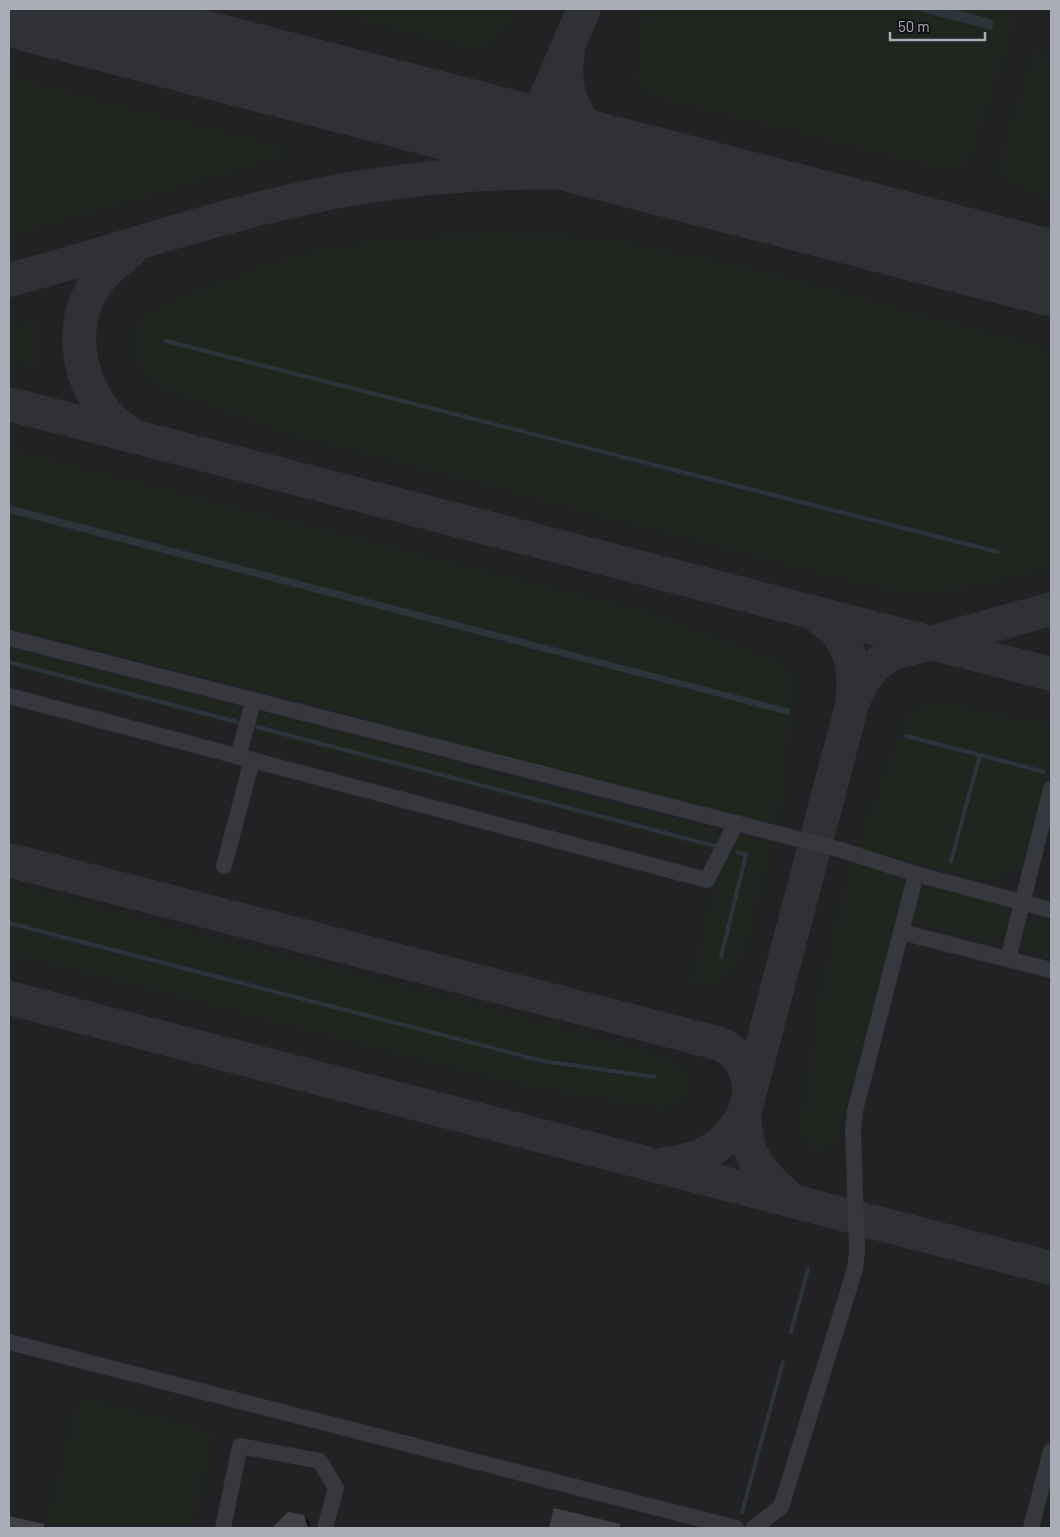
<svg xmlns="http://www.w3.org/2000/svg" width="1060" height="1537" viewBox="0 0 1060 1537" font-family="Barlow,sans-serif">
<style>
.built{fill:#222225}
.green{fill:#1e261f}
.water{fill:#2c353c}
.lines{fill:none;stroke-linecap:round;stroke-linejoin:round}
.stream{stroke:#2c353c;stroke-width:4}
.taxiway{stroke:#303135;stroke-width:34}
.runway{stroke:#303135;stroke-width:86}
.building{fill:#404145;filter:url(#shadow)}
.minor{stroke:#37383d;stroke-width:16}
</style>
<defs>
<filter id="shadow"><feDropShadow dx="3.5" dy="3.5" stdDeviation="0" flood-color="#0009"/></filter>
</defs>
<rect width="100%" height="100%" fill="#161618"/>
<rect class="built" x="9" y="9" width="1042" height="1519"/>
<g class="green">
<polygon points="322,9 518,9 485,52"/>
<path d="M 646,9 L 1001,9 L 1016,24 L 970,157 C 961,170 955,169 940,168 L 647,95 L 639,86 L 635,77 Z"/>
<path d="M 1035,47 L 1051,63 L 1051,198 C 1032,193 1016,188 1000,176 L 998,168 Z"/>
<polygon points="9,77 281,146 286,149 280,158 9,236"/>
<path d="M 483,233 L 550,235 L 616,240 L 758,270 L 1051,350 L 1051,567 C 1011,578 969,590 927,592 C 889,593 849,580 813,572 L 287,433 L 168,391 L 141,373 L 136,354 L 135,336 L 140,320 L 158,307 L 259,267 L 303,254 L 369,242 Z"/>
<polygon points="38,320 38,367 9,361 9,327"/>
<polygon points="9,449 654,614 781,662 791,670 796,693 777,825 9,627"/>
<polygon points="9,646 233,706 240,717 237,725 230,726 9,667"/>
<path d="M 937,701 L 1045,724 L 1051,727 L 1051,765 L 1024,866 L 984,882 L 857,846 L 907,716 C 916,706 923,703 937,701 Z"/>
<polygon points="263,713 710,828 717,835 715,848 711,851 258,733 255,729 256,721"/>
<path d="M 740,836 L 773,843 L 741,959 C 728,978 714,986 691,985 C 699,954 717,854 740,836 Z"/>
<path d="M 850,863 L 902,877 L 905,886 L 835,1149 L 823,1146 L 821,1153 C 807,1146 803,1142 801,1127 L 821,991 Z"/>
<polygon points="9,884 646,1050 679,1065 694,1080 680,1104 664,1109 525,1086 9,953"/>
<path d="M 925,886 L 1003,905 C 1015,919 1009,940 990,942 L 913,921 L 911,916 L 918,889 Z"/>
<path d="M 1038,917 L 1051,918 L 1051,957 L 1030,952 L 1023,943 C 1022,931 1025,921 1038,917 Z"/>
<polygon points="78,1398 213,1432 192,1528 46,1528"/>
</g>
<g class="water">
<polygon points="911,9 953,9 994,20 992,30"/>
<polygon points="9,505 791,709 789,715 9,513"/>
</g>
<g class="lines">
<g class="stream">
<polyline points="166,341 998,552"/>
<polyline points="9,662 237,722"/>
<polyline points="257,727 719,847"/>
<polyline points="906,736 980,755 951,861"/>
<polyline points="980,755 1044,772"/>
<polyline points="9,923 543,1061 654,1077"/>
<polyline points="721,957 746,855 737,852"/>
<polyline points="791,1332 808,1269"/>
<polyline points="742,1512 783,1362"/>
</g>
<g class="taxiway">
<path d="M 568,53 C 558,109 594,145 641,166"/>
<path d="M 461,171 C 494,157 519,140 540,111 L 584,9"/>
<path d="M 130,251 C 112,265 97,278 87,299 C 67,345 87,409 131,434"/>
<path d="M 9,280 C 126,249 243,206 363,187 C 457,172 555,168 650,178 C 681,181 712,188 743,193"/>
<polyline points="9,404 1051,674"/>
<path d="M 853,703 C 860,681 873,663 894,653 L 1051,609"/>
<path d="M 9,860 L 721,1044 C 741,1055 747,1068 750,1091"/>
<polyline points="9,998 1051,1268"/>
<path d="M 744,1114 C 746,1155 758,1171 789,1198"/>
<path d="M 664,1164 C 701,1162 726,1146 744,1114 L 852,705 C 857,662 850,637 812,612"/>
</g>
<polyline class="runway" points="31,9 1051,273"/>
</g>
<g class="building">
<polygon points="554,1508 620,1524 620,1528 549,1528"/>
<polygon points="288,1512 304,1515 308,1528 272,1528"/>
<polygon points="9,1516 44,1524 44,1528 9,1528"/>
</g>
<g class="lines">
<g class="minor">
<polyline points="9,638 838,849 916,874 1051,910"/>
<polyline points="9,696 707,880 736,823"/>
<polyline points="238,757 253,702"/>
<polyline points="224,866 252,760"/>
<polyline points="916,874 901,932 1051,970"/>
<polyline points="1008,959 1051,789"/>
<polyline points="9,1342 736,1528"/>
<polyline points="223,1528 240,1446 320,1461 336,1488 325,1528"/>
<polyline points="753,1528 781,1507 855,1269 857,1251 853,1129 855,1111 901,932"/>
<polyline points="1031,1528 1051,1451"/>
</g>
</g>
<rect width="1060" height="1537" fill="none" stroke="#a8adb8" stroke-width="20"/>
<path d="M890 32v8h95v-8" fill="none" stroke="#a8adb8" stroke-width="2.5"/>
<text x="898" y="32" font-size="15" fill="#a8adb8" stroke="#111113" stroke-width="4" paint-order="stroke">50 m</text>
</svg>
